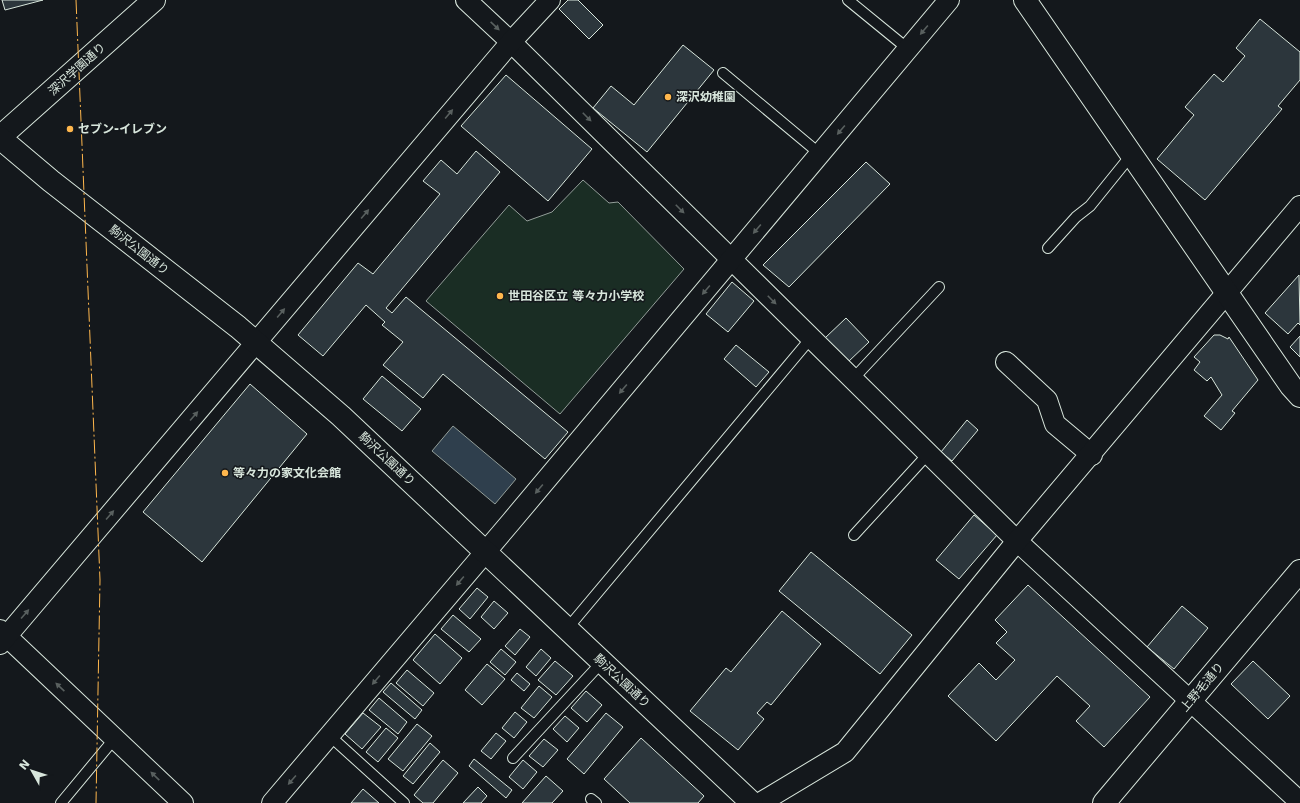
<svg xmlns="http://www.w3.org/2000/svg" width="1300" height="803" viewBox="0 0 1300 803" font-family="'DejaVu Sans','Noto Sans JP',sans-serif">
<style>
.green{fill:#1a2d24;stroke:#939e99}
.water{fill:#2f3f4d;stroke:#939e99}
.building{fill:#2c363c;stroke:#d8e6dc}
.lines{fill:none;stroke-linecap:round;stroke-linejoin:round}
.service-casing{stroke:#d8e6dc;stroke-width:12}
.minor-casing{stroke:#d8e6dc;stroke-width:22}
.tertiary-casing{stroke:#d8e6dc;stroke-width:24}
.service{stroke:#14181c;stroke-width:10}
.minor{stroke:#14181c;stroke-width:20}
.tertiary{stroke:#14181c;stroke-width:22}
.power{stroke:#ffb74d;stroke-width:1;stroke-dasharray:14 3 2 3;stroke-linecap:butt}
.oneway{fill:#59605f}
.poi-dot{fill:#ffb74d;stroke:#14181c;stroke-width:1.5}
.labels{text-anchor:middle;stroke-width:3;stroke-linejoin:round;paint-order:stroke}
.street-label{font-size:12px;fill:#d8e6dc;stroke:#14181c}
.poi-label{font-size:12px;font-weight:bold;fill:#d8e6dc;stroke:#14181c;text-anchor:start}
</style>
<rect width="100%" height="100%" fill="#14181c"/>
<polygon class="green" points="583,180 609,203 618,202 684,269 560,414 426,301 509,205 527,221 552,212"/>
<polygon class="water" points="453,426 516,479 495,504 432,451"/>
<g class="building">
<polygon points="2,0 43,0 5,10"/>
<polygon points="568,0 578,0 603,25 589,39 559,9"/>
<polygon points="1260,19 1300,52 1300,80 1278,106 1282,109 1205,200 1157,159 1194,115 1185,107 1214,74 1223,82 1245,56 1236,48"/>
<polygon points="683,45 714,70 647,152 593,108 611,86 634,105"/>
<polygon points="506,75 592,149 548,201 461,126"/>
<polygon points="476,151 500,172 386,308 392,313 406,297 568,432 545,459 443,374 423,398 383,365 403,342 382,325 385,322 366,305 323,356 298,335 358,263 373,274 440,194 423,181 441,160 457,174"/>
<polygon points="866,162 890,184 789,287 763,265"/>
<polygon points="1299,275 1300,325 1298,323 1288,334 1265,313"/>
<polygon points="732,282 754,301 728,332 706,314"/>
<polygon points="846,318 869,342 848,362 825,338"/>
<polygon points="1214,335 1220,335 1228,339 1229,337 1258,380 1232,411 1235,413 1221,430 1204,416 1222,395 1211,377 1207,381 1194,370 1200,362 1194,357"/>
<polygon points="1300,336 1300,357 1290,347"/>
<polygon points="736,345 769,372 756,387 724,359"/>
<polygon points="382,376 421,409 402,431 363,399"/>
<polygon points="250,384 307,434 202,562 143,512"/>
<polygon points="967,420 978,430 952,461 941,452"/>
<polygon points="974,515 997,535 959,579 936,560"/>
<polygon points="811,552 912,635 880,674 779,591"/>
<polygon points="1028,585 1150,697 1104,747 1076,721 1090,706 1057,676 996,741 948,696 979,663 996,680 1015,660 996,643 1007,632 995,620"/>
<polygon points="477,588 488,597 470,619 459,609"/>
<polygon points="494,601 508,613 494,629 481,617"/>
<polygon points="1182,606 1208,628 1174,669 1147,647"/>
<polygon points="782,611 821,644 771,705 767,702 757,713 764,719 738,750 690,711 726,668 731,672"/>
<polygon points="453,615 481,639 469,652 441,629"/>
<polygon points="520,629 530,637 515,655 505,646"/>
<polygon points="435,634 462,658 440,684 413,660"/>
<polygon points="501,649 516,662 505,675 490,662"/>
<polygon points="541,649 551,658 536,676 526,667"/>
<polygon points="555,661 573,676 556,695 538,680"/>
<polygon points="1253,661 1290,696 1268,719 1231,684"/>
<polygon points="487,664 505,679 482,705 465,690"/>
<polygon points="407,670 434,693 423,706 396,683"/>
<polygon points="517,673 530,684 524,691 511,680"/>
<polygon points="391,683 422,710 415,719 383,692"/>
<polygon points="539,686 552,697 534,718 521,708"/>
<polygon points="586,691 602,705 587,722 571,708"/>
<polygon points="379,698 407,722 398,734 369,710"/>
<polygon points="515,712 527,722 514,738 502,728"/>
<polygon points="363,713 381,727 362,749 345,734"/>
<polygon points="606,713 623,727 584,774 567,759"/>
<polygon points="565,716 579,728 567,742 553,729"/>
<polygon points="417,724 432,736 403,771 388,759"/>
<polygon points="386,728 398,738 378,762 366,752"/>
<polygon points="496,733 506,741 491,759 481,751"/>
<polygon points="641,738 704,796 698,803 630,803 604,779"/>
<polygon points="544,739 558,750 543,767 529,756"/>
<polygon points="430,743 440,752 413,784 403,776"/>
<polygon points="474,759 512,790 506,798 469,766"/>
<polygon points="443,760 458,773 433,803 423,803 414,795"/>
<polygon points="523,760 537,772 523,789 509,777"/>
<polygon points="546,776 563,791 552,803 522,803"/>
<polygon points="478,787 487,796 481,803 463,803"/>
<polygon points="363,789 379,803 351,803"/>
</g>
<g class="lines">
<g class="service-casing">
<g id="service">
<polyline points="848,0 908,49"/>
<polyline points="723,73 820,154"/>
<polyline points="1048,248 1076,217 1090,206 1132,154"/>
<polyline points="853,379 939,287"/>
<polyline points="854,535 928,454"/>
<polyline points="567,629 811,338"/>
<polyline points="330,736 404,803"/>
<polyline points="513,758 602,662"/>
<polyline points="591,799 596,803"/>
<polyline points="61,803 115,738"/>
</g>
</g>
<g class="minor-casing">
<g id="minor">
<polyline points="466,0 511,42 1017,541 1300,802"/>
<polyline points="1006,362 1047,400 1055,424 1092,455"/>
<polyline points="0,630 183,803"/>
<polyline points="0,644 511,42 550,0"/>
<polyline points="272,803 510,523 949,0"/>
<polyline points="760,803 845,752 1017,541 1300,206"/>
</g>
</g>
<g class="tertiary-casing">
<g id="tertiary">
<polyline points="1025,0 1291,386 1300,396"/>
<polyline points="0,137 154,0"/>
<polyline points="0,138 51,181 238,327 341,416 752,803"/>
<polyline points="1104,803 1300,571"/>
</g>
</g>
<use href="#service" class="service"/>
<use href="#minor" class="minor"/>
<use href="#tertiary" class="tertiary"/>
<polyline class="power" points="76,0 100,580 96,803"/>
</g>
<defs><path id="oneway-solid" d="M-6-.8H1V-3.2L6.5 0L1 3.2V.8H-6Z"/></defs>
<g class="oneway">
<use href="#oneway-solid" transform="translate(495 26) rotate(43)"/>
<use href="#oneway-solid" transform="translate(924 30) rotate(130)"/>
<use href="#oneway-solid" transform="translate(449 114) rotate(-50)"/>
<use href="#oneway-solid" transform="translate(587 117) rotate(45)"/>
<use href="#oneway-solid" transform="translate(841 130) rotate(130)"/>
<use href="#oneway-solid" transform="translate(680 209) rotate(45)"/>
<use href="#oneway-solid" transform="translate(365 214) rotate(-50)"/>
<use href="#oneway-solid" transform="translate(757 229) rotate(130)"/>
<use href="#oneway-solid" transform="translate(706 290) rotate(130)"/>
<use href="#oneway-solid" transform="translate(772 300) rotate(45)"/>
<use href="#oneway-solid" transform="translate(281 313) rotate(-50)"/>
<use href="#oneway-solid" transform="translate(623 389) rotate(130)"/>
<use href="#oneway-solid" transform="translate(194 416) rotate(-49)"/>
<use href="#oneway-solid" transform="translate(539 489) rotate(130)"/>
<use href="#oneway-solid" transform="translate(110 515) rotate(-49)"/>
<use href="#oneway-solid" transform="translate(460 581) rotate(130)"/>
<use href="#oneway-solid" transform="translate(25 614) rotate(-49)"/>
<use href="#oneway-solid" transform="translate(376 680) rotate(130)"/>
<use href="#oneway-solid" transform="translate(60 687) rotate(-137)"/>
<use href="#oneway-solid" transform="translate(155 776) rotate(-136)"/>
<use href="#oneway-solid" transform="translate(292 780) rotate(131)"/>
</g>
<g class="poi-dot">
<circle cx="668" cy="97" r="4"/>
<circle cx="70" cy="129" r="4"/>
<circle cx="500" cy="296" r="4"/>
<circle cx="225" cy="473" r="4"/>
</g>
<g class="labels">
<g class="street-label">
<text transform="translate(77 69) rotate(-42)" y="4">深沢学園通り</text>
<text transform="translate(139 250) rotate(38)" y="4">駒沢公園通り</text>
<text transform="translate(387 459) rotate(43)" y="4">駒沢公園通り</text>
<text transform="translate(622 681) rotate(43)" y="4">駒沢公園通り</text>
<text transform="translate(1202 687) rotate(-50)" y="4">上野毛通り</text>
</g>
<g class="poi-label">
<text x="676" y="101">深沢幼稚園</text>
<text x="78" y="133">セブン-イレブン</text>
<text x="508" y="300">世田谷区立 等々力小学校</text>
<text x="233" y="477">等々力の家文化会館</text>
</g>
</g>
<g transform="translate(32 771) rotate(309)" stroke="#14181c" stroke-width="3" paint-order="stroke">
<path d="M0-3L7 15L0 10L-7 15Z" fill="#d8e6dc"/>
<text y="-6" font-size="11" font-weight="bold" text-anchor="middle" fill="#d8e6dc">N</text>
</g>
</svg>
